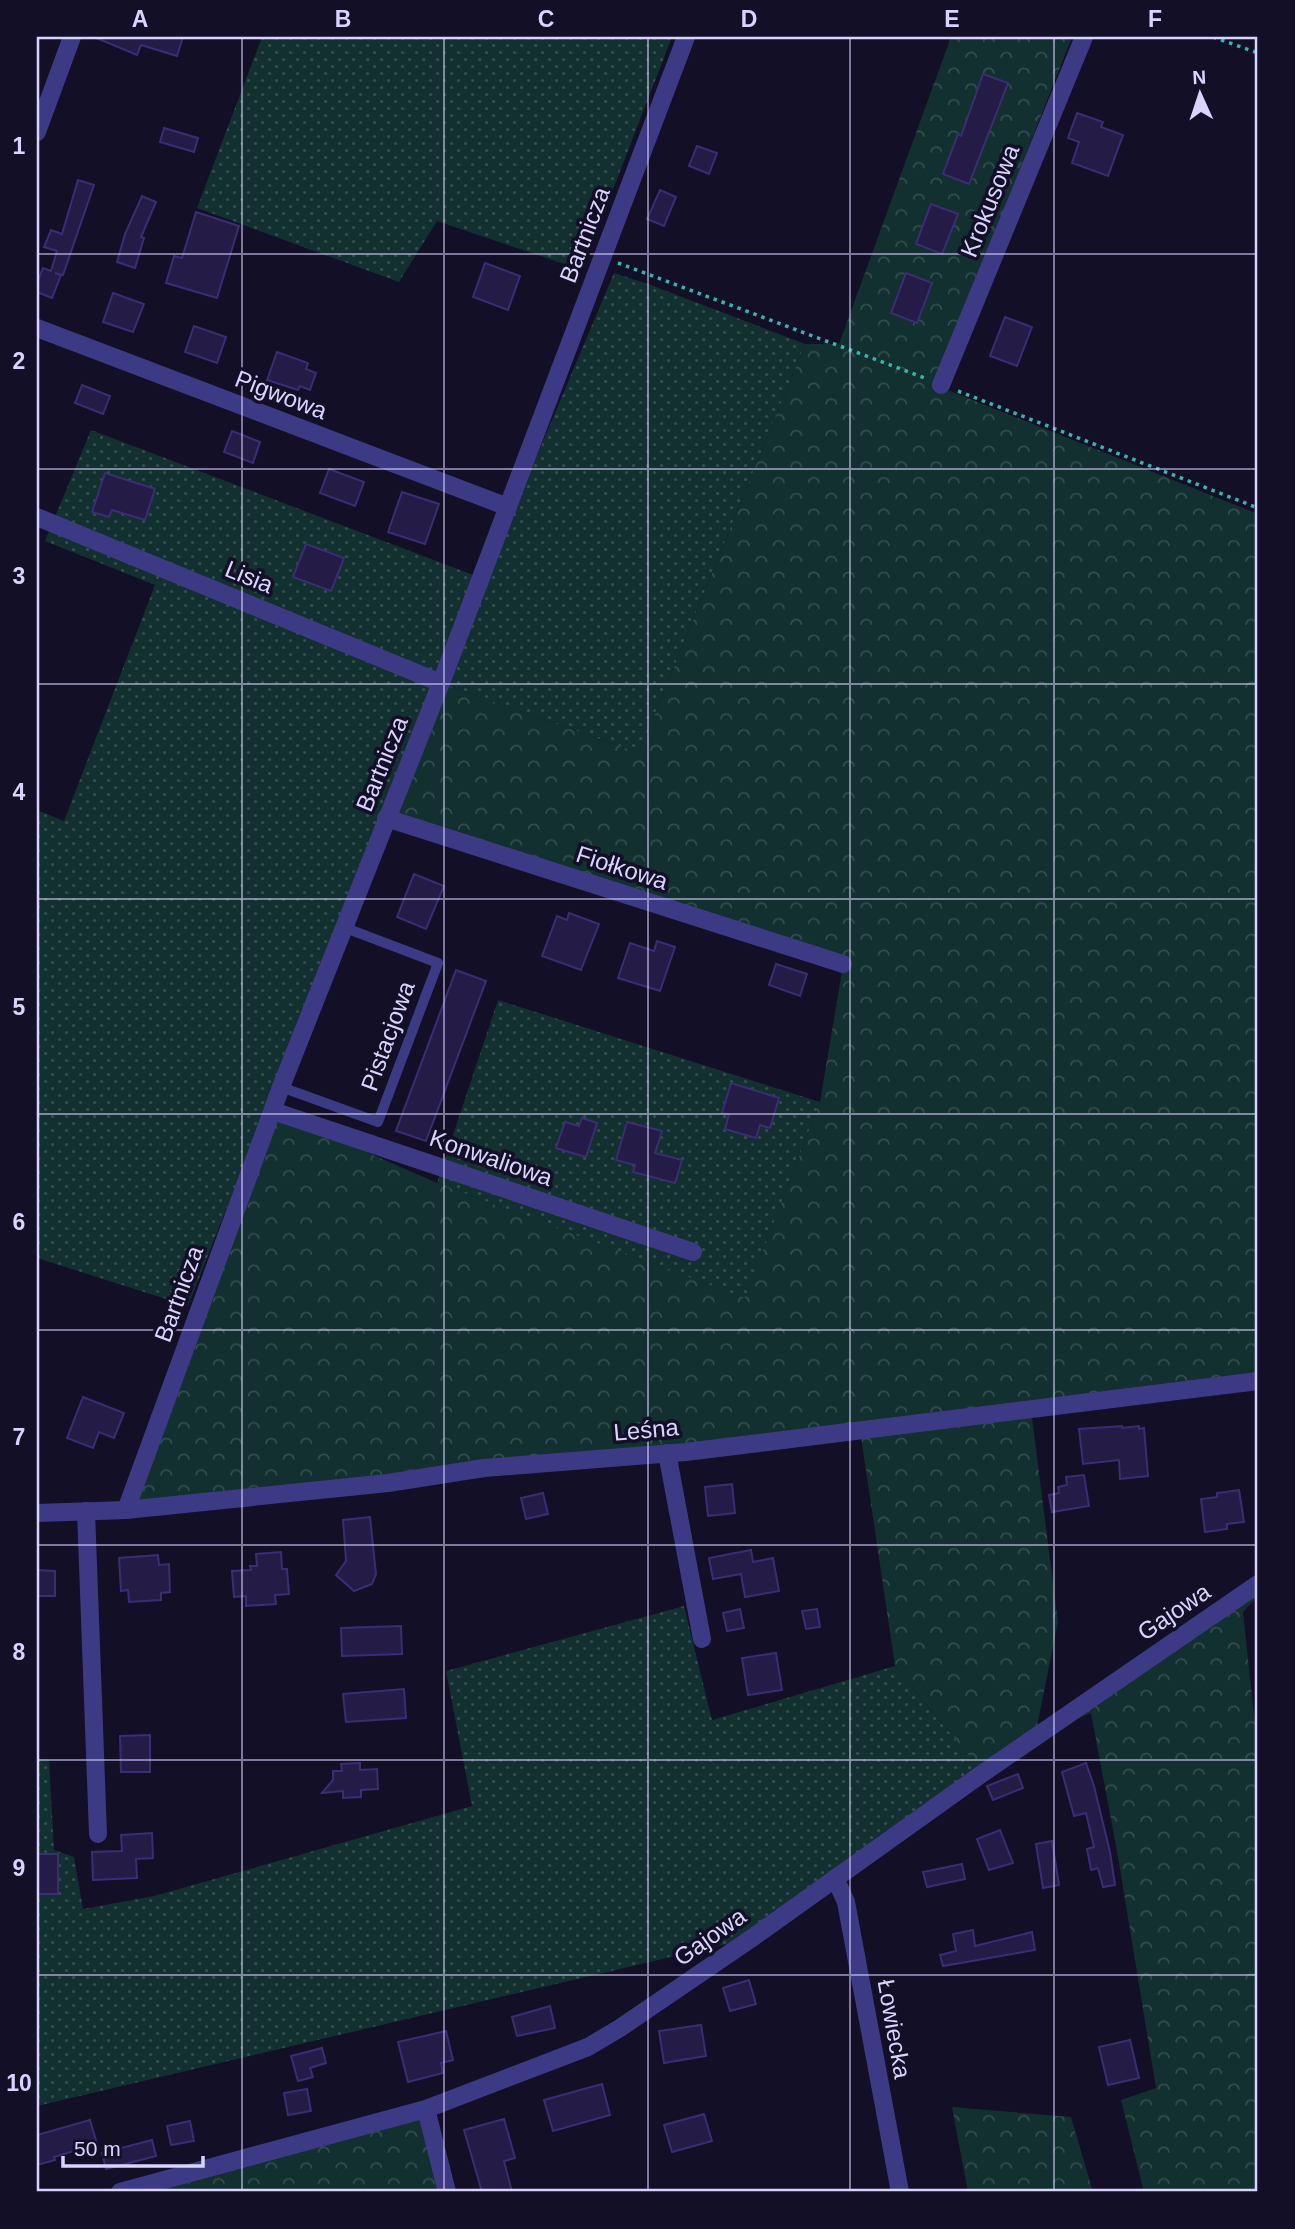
<svg xmlns="http://www.w3.org/2000/svg" width="1295" height="2229" viewBox="0 0 1295 2229" font-family="Arial,sans-serif">
<style>
.grass{fill:url(#grass-dots)}
.forest{fill:url(#forest-crowns)}
.building{fill:#241b47;stroke:#3b2d73;stroke-width:2}
.lines{fill:none;stroke-linecap:round;stroke-linejoin:round}
.path{stroke:#2fb8b0;stroke-width:3.5;stroke-dasharray:3.5 5;stroke-linecap:butt}
.lane{stroke:#3d3a85;stroke-width:10}
.street{stroke:#3d3a85;stroke-width:18}
.grid{fill:none;stroke:#d9d4ff;stroke-width:2;stroke-opacity:0.55}
.labels{text-anchor:middle;stroke-width:7;stroke-linejoin:round;paint-order:stroke}
.street-label{font-size:24px;fill:#d9d4ff;stroke:#130f26}
.neatline{fill:none;stroke:#d9d4ff;stroke-width:2.5}
.grid-label{font-size:23px;text-anchor:middle;font-weight:bold;fill:#d9d4ff}
</style>
<defs>
<pattern id="grass-dots" width="8" height="8" patternUnits="userSpaceOnUse" patternTransform="scale(1.75)"><rect width="8" height="8" fill="#12302f"/><path d="M2 2h.1M6 6h.1" fill="none" stroke="#344d4e" stroke-width="1.8" stroke-linecap="round"/></pattern>
<pattern id="forest-crowns" width="20" height="18" patternUnits="userSpaceOnUse" patternTransform="scale(1.75)"><rect width="20" height="18" fill="#12302f"/><path d="M2 6a3 3 0 1 1 6 0M12 15a3 3 0 1 1 6 0" fill="none" stroke="#344d4e"/></pattern>
</defs>
<rect width="100%" height="100%" fill="#130f26"/>
<g class="grass">
<polygon points="262,37 672,37 582,270 437,221 399,282 197,208"/>
<polygon points="614,273 651,285 805,344 639,753 441,683"/>
<polygon points="91,430 476,576 188,1306 37,1258 37,810 64,821 155,585 45,541"/>
<polygon points="498,1000 820,1102 745,1299 437,1183"/>
<polygon points="684,1606 712,1720 895,1666 983,1773 752,1938 37,2106 37,1759 49,1759 54,1850 74,1857 83,1909 154,1896 472,1806 446,1671"/>
</g>
<g class="forest">
<polygon points="951,37 1072,37 935,385 1258,514 1258,1384 1031,1410 1058,1622 1035,1736 1258,1584 1258,1596 1243,1612 1258,1752 1258,2192 1144,2192 1121,2100 1156,2088 1117,1851 1091,1713 1034,1737 983,1773 895,1666 860,1430 126,1510 273,1111 437,1183 745,1298 820,1102 843,965 386,818 441,683 639,753 805,344 839,344"/>
<polygon points="952,2107 1071,2117 1093,2192 968,2192"/>
<polygon points="426,2109 442,2192 120,2192"/>
</g>
<g class="building">
<polygon points="94,37 183,37 177,56 141,45 137,55"/>
<polygon points="983,74 1008,83 969,184 943,174 958,134 961,136"/>
<polygon points="1077,113 1103,122 1101,127 1123,135 1108,176 1072,163 1079,142 1068,138"/>
<polygon points="164,128 198,138 194,152 160,142"/>
<polygon points="697,146 717,153 709,174 689,166"/>
<polygon points="78,180 94,185 63,275 55,273 61,275 52,298 37,292 37,283 43,268 51,271 57,251 44,247 51,230 62,234"/>
<polygon points="660,190 676,197 664,226 647,219"/>
<polygon points="142,196 156,202 141,237 144,238 135,268 117,262 125,234"/>
<polygon points="931,204 958,214 942,254 916,244"/>
<polygon points="196,212 239,226 217,298 166,283 174,256 182,258"/>
<polygon points="485,263 520,276 508,310 473,297"/>
<polygon points="906,273 932,283 917,323 891,313"/>
<polygon points="113,293 144,304 133,332 103,322"/>
<polygon points="1005,317 1032,327 1017,366 990,356"/>
<polygon points="194,326 226,337 217,363 185,352"/>
<polygon points="277,352 308,363 306,369 316,373 310,390 300,386 298,390 267,380"/>
<polygon points="82,385 110,396 103,414 75,403"/>
<polygon points="232,431 260,442 253,463 224,452"/>
<polygon points="329,469 364,482 355,506 320,493"/>
<polygon points="105,473 155,489 145,520 112,510 109,517 92,512"/>
<polygon points="402,492 439,504 425,544 388,532"/>
<polygon points="306,544 344,558 331,591 293,577"/>
<polygon points="414,874 444,886 426,929 397,917"/>
<polygon points="569,913 599,924 581,970 542,956 557,916 567,920"/>
<polygon points="657,941 675,947 660,991 618,978 630,943 654,951"/>
<polygon points="776,964 807,974 800,996 769,985"/>
<polygon points="456,970 486,981 426,1141 396,1131"/>
<polygon points="731,1083 779,1098 770,1128 760,1125 756,1138 725,1129 729,1115 722,1113"/>
<polygon points="582,1118 597,1123 586,1157 556,1148 565,1122 579,1126"/>
<polygon points="627,1122 662,1131 655,1153 682,1160 675,1183 633,1172 635,1165 616,1160"/>
<polygon points="83,1397 124,1413 114,1438 99,1432 93,1448 67,1438"/>
<polygon points="1122,1426 1122,1428 1139,1426 1139,1429 1144,1428 1148,1476 1120,1479 1119,1460 1083,1464 1079,1429"/>
<polygon points="1084,1475 1089,1506 1052,1512 1049,1495 1059,1493 1058,1487 1067,1485 1066,1477"/>
<polygon points="732,1484 735,1513 708,1516 705,1487"/>
<polygon points="1239,1490 1244,1522 1227,1524 1227,1529 1205,1532 1201,1499 1217,1497 1217,1493"/>
<polygon points="543,1493 548,1514 526,1519 521,1498"/>
<polygon points="370,1517 376,1574 372,1584 354,1591 336,1575 346,1561 343,1520"/>
<polygon points="751,1550 753,1562 773,1558 779,1591 745,1597 741,1574 713,1579 709,1558"/>
<polygon points="281,1552 282,1569 287,1569 289,1594 275,1595 276,1604 246,1606 246,1596 234,1597 232,1571 251,1570 250,1566 257,1566 256,1554"/>
<polygon points="158,1555 159,1565 169,1564 170,1592 161,1593 161,1600 129,1602 128,1590 121,1591 119,1558"/>
<polygon points="37,1570 55,1571 55,1596 37,1596"/>
<polygon points="740,1609 744,1628 727,1631 723,1613"/>
<polygon points="817,1609 820,1627 806,1629 802,1611"/>
<polygon points="401,1626 402,1654 342,1656 341,1628"/>
<polygon points="776,1653 782,1690 748,1695 742,1658"/>
<polygon points="404,1689 406,1718 346,1722 343,1694"/>
<polygon points="150,1735 150,1772 121,1772 120,1736"/>
<polygon points="360,1763 360,1770 377,1769 378,1789 361,1790 361,1797 343,1798 343,1791 322,1793 333,1780 333,1771 342,1771 341,1764"/>
<polygon points="1086,1763 1094,1786 1110,1852 1115,1885 1103,1887 1098,1868 1091,1870 1087,1849 1094,1847 1086,1813 1074,1816 1062,1772"/>
<polygon points="1018,1774 1023,1788 993,1800 987,1786"/>
<polygon points="1000,1830 1013,1863 989,1870 977,1839"/>
<polygon points="152,1833 153,1858 136,1859 137,1878 93,1880 92,1852 122,1851 121,1835"/>
<polygon points="1052,1841 1059,1885 1043,1888 1036,1844"/>
<rect x="37" y="1854" width="21" height="40"/>
<polygon points="962,1864 965,1879 927,1887 923,1872"/>
<polygon points="973,1930 975,1946 1032,1932 1035,1950 943,1966 940,1955 956,1951 953,1934"/>
<polygon points="749,1980 756,2004 730,2011 723,1988"/>
<polygon points="550,2006 555,2028 517,2036 512,2017"/>
<polygon points="701,2025 706,2056 664,2063 659,2031"/>
<polygon points="446,2031 453,2060 441,2063 443,2073 408,2082 398,2042"/>
<polygon points="1130,2040 1139,2078 1108,2085 1099,2047"/>
<polygon points="322,2048 326,2063 310,2068 313,2077 298,2081 291,2056"/>
<polygon points="602,2084 610,2115 553,2131 544,2100"/>
<polygon points="307,2089 311,2111 288,2115 284,2093"/>
<polygon points="704,2114 712,2141 672,2152 664,2125"/>
<polygon points="504,2119 515,2158 504,2161 512,2192 482,2192 464,2130"/>
<polygon points="90,2120 97,2144 54,2157 55,2160 37,2165 37,2135"/>
<polygon points="190,2121 194,2141 171,2145 167,2126"/>
<polygon points="152,2140 156,2156 106,2169 102,2153"/>
</g>
<g class="lines">
<g class="path">
<polyline points="1213,37 1258,53"/>
<polyline points="618,263 925,378"/>
<polyline points="958,391 1258,508"/>
</g>
<polyline class="lane" points="281,1087 378,1122 438,963 343,927"/>
<g class="street">
<polyline points="37,132 72,37"/>
<polyline points="37,328 508,507"/>
<polyline points="941,385 1084,37"/>
<polyline points="37,517 441,683"/>
<polyline points="386,818 843,964"/>
<polyline points="273,1111 693,1252"/>
<polyline points="667,1453 702,1639"/>
<polyline points="126,1510 281,1087 441,683 686,37"/>
<polyline points="86,1511 98,1834"/>
<polyline points="37,1513 126,1510 388,1483 484,1468 686,1452 1258,1381"/>
<polyline points="835,1878 846,1902 900,2192"/>
<polyline points="426,2109 447,2192"/>
<polyline points="120,2192 426,2109 588,2047 620,2028 752,1938 983,1773 1258,1584"/>
</g>
</g>
<path class="grid" d="M 242,37 L 242,2192M 444,37 L 444,2192M 648,37 L 648,2192M 850,37 L 850,2192M 1054,37 L 1054,2192M 37,254 L 1258,254M 37,469 L 1258,469M 37,684 L 1258,684M 37,899 L 1258,899M 37,1114 L 1258,1114M 37,1330 L 1258,1330M 37,1545 L 1258,1545M 37,1760 L 1258,1760M 37,1975 L 1258,1975"/>
<g class="labels">
<g class="street-label">
<text transform="translate(990 201) rotate(-68)" y="8">Krokusowa</text>
<text transform="translate(585 235) rotate(-69)" y="8">Bartnicza</text>
<text transform="translate(281 395) rotate(21)" y="8">Pigwowa</text>
<text transform="translate(249 577) rotate(22)" y="8">Lisia</text>
<text transform="translate(382 764) rotate(-68)" y="8">Bartnicza</text>
<text transform="translate(622 868) rotate(18)" y="8">Fiołkowa</text>
<text transform="translate(388 1036) rotate(-70)" y="8">Pistacjowa</text>
<text transform="translate(491 1158) rotate(19)" y="8">Konwaliowa</text>
<text transform="translate(179 1294) rotate(-70)" y="8">Bartnicza</text>
<text transform="translate(646 1430) rotate(-5)" y="8">Leśna</text>
<text transform="translate(1174 1612) rotate(-34)" y="8">Gajowa</text>
<text transform="translate(710 1937) rotate(-35)" y="8">Gajowa</text>
<text transform="translate(894 2029) rotate(80)" y="8">Łowiecka</text>
</g>
</g>
<rect width="1295" height="2229" fill="none" stroke="#130f26" stroke-width="77"/>
<g transform="translate(1200 94) rotate(357)" stroke="#130f26" stroke-width="5" paint-order="stroke">
<path d="M0-5L12 26L0 18L-12 26Z" fill="#d9d4ff"/>
<text y="-10" font-size="19" font-weight="bold" text-anchor="middle" fill="#d9d4ff">N</text>
</g>
<path d="M63 2156v10h140v-10" fill="none" stroke="#d9d4ff" stroke-width="3.5"/>
<text x="74" y="2156" font-size="21" fill="#d9d4ff" stroke="#130f26" stroke-width="5" paint-order="stroke">50 m</text>
<rect x="38" y="38" width="1218" height="2152" class="neatline"/>
<g class="grid-label">
<text x="140" y="27">A</text>
<text x="343" y="27">B</text>
<text x="546" y="27">C</text>
<text x="749" y="27">D</text>
<text x="952" y="27">E</text>
<text x="1155" y="27">F</text>
<text x="19" y="154">1</text>
<text x="19" y="369">2</text>
<text x="19" y="584">3</text>
<text x="19" y="800">4</text>
<text x="19" y="1015">5</text>
<text x="19" y="1230">6</text>
<text x="19" y="1445">7</text>
<text x="19" y="1660">8</text>
<text x="19" y="1876">9</text>
<text x="19" y="2091">10</text>
</g>
</svg>
